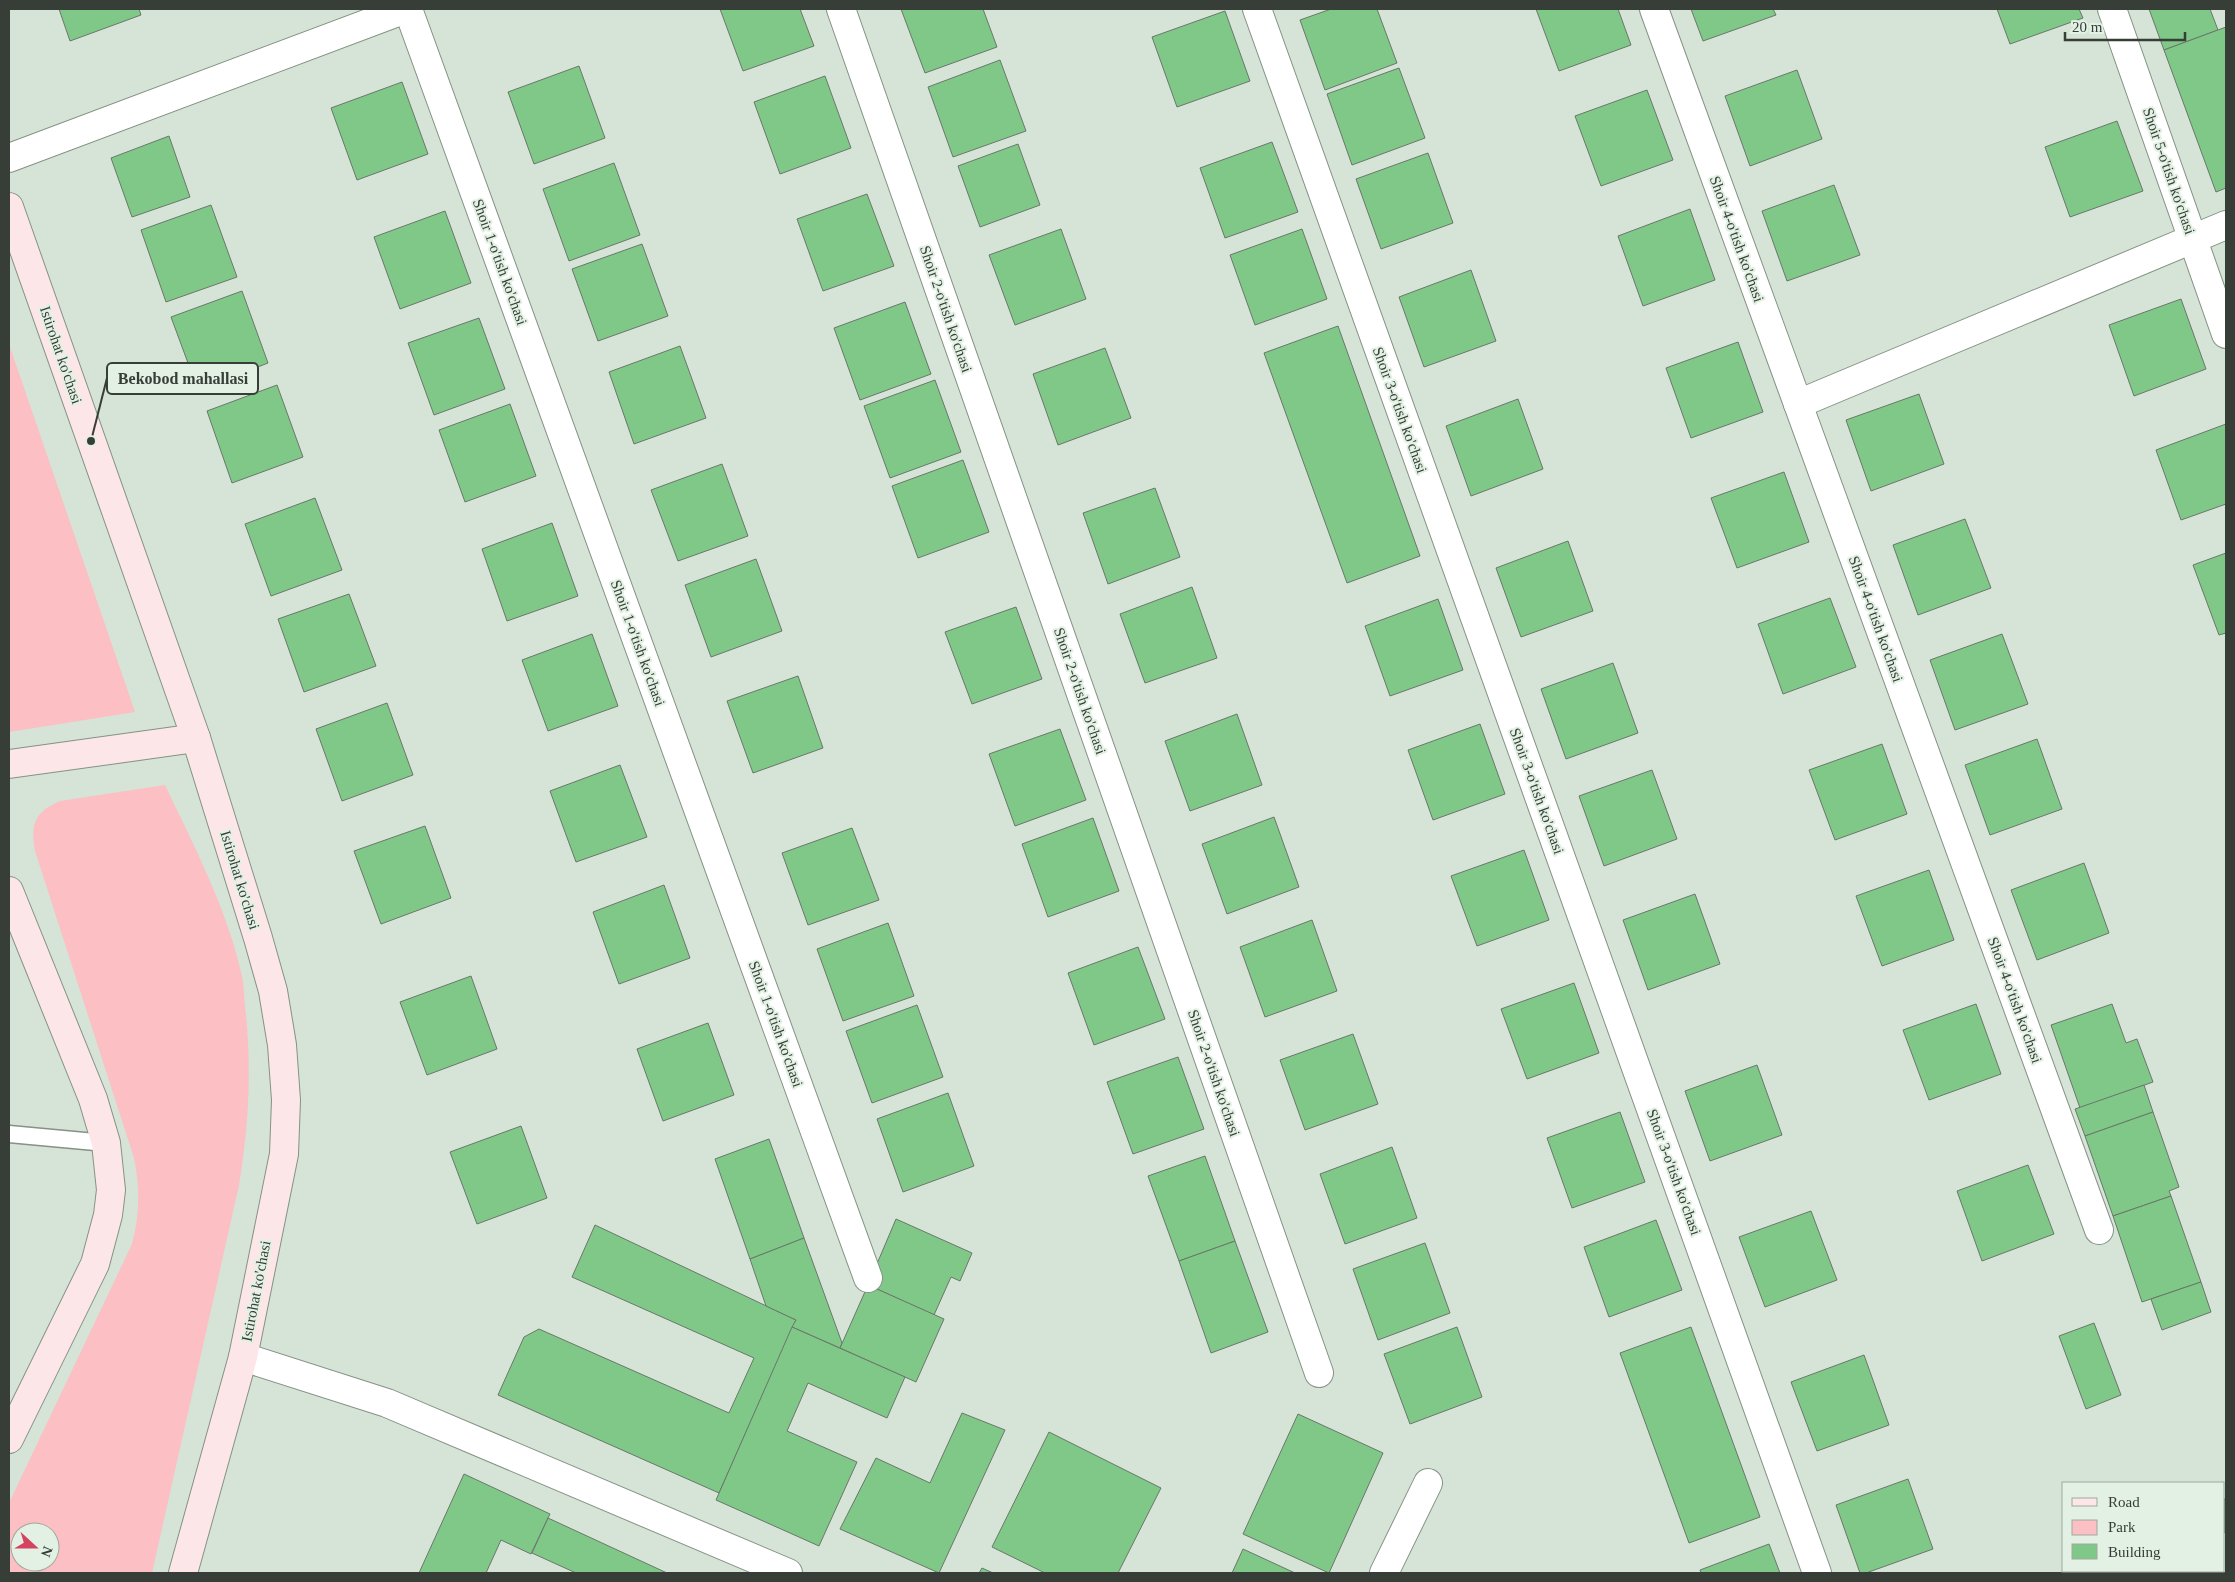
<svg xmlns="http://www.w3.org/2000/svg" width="2235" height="1582" viewBox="0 0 2235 1582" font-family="Georgia,serif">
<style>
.green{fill:#fcbfc4;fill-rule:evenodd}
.building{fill:#80c887;stroke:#6a776b}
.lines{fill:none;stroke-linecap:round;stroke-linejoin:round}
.lane-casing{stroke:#859285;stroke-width:19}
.street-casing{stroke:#859285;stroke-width:30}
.secondary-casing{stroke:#859285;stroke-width:30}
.lane{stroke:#fff;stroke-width:16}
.street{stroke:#fff;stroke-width:28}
.secondary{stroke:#fde6e8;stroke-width:28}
.labels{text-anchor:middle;stroke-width:4;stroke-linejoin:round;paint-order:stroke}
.street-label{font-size:15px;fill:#373d37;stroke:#e2f1e3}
.leader{fill:none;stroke:#373d37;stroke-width:2}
.callout-dot{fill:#373d37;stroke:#e2f1e3;stroke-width:2}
.callout{fill:#e2f1e3;stroke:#373d37;stroke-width:2}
.callout-label{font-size:16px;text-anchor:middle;font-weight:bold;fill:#373d37}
</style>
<rect width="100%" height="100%" fill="#d5e4d6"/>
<g class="green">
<polygon points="9,344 135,712 9,732"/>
<path d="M 165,785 C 194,846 226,907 241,972 C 244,983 244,995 245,1006 C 252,1066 249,1125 239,1185 L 152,1573 L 9,1573 L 9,1503 L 132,1244 C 140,1214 140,1188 134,1158 L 35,851 C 30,824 35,812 60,801 ZM 20,1532 L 50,1532 L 50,1562 L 20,1562 Z"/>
</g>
<g class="building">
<polygon points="59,9 139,9 141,15 70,41"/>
<polygon points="720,9 800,9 814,46 743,71"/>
<polygon points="901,9 983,9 997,47 925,73"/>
<polygon points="1331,9 1377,9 1397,63 1325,90 1300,20"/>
<polygon points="1536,9 1618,9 1631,45 1559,71"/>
<polygon points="1691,9 1773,9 1776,15 1703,41"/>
<polygon points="1997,9 2079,9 2083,18 2010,44"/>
<polygon points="2149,9 2210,9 2218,30 2164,50"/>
<polygon points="1225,11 1250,81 1177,107 1152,37"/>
<polygon points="2226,27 2226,188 2216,192 2164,50"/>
<polygon points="1000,60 1026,131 953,157 928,87"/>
<polygon points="579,66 605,138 534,164 508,92"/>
<polygon points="1399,68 1425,138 1352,165 1327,94"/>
<polygon points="1797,70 1822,139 1750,166 1725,96"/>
<polygon points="825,76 851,148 780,174 754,102"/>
<polygon points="402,82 428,154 357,180 331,108"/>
<polygon points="1647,90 1673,160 1601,186 1575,116"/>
<polygon points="2117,121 2143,191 2070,217 2045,147"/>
<polygon points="169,136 190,197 132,217 111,158"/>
<polygon points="1272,142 1298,212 1225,238 1200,168"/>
<polygon points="1018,144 1040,205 980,227 958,166"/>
<polygon points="1428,153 1453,223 1381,249 1356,179"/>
<polygon points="614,163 640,235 569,261 543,189"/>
<polygon points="1834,185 1860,255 1787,281 1762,211"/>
<polygon points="867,194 894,266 823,291 797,219"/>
<polygon points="211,205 237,277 166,302 141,230"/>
<polygon points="1690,209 1715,280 1643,306 1618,236"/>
<polygon points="445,211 471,283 400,309 374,237"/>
<polygon points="1061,229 1086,299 1015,325 989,255"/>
<polygon points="1302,229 1327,299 1255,325 1230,255"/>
<polygon points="642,244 668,316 598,341 572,269"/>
<polygon points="1471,270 1496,341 1424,367 1399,297"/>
<polygon points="242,291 268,363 198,390 171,317"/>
<polygon points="2181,299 2206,369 2134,396 2109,325"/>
<polygon points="905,302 931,374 860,400 834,328"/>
<polygon points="479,318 505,389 434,415 408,343"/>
<polygon points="1338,326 1420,556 1347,583 1264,353"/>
<polygon points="1738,342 1763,412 1691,438 1666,368"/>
<polygon points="680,346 706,418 634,444 609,372"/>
<polygon points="1105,348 1131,418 1058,445 1033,374"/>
<polygon points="935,380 961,452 890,478 864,406"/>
<polygon points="277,385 303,457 232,483 207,411"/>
<polygon points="1919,394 1944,464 1871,491 1846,420"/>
<polygon points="1518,399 1543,469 1471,496 1446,426"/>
<polygon points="510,404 536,476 465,502 439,430"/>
<polygon points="2226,424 2226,504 2181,520 2156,450"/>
<polygon points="963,460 989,532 918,558 892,486"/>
<polygon points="722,464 748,536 678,561 651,490"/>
<polygon points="1784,472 1809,542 1737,568 1711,498"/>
<polygon points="1155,488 1180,557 1108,584 1083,513"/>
<polygon points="315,498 342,570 271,596 245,524"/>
<polygon points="1965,519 1991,588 1918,615 1893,545"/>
<polygon points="552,523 578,596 507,621 482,549"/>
<polygon points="1568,541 1593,611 1521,637 1496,568"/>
<polygon points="2226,553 2226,633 2219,635 2193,565"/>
<polygon points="756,559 782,631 711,657 685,585"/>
<polygon points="1192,587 1217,658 1145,683 1120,614"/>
<polygon points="349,594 376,666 304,692 278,619"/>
<polygon points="1830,598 1856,667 1783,694 1758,624"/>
<polygon points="1438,599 1463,670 1390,696 1365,626"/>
<polygon points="1016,607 1042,679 972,704 945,632"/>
<polygon points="592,634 618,706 548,731 522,660"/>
<polygon points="2002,634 2028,704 1955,730 1930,660"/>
<polygon points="1613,663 1638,733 1566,759 1541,689"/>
<polygon points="798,676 823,748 753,773 727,701"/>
<polygon points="387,703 413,775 342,801 316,729"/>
<polygon points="1237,714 1262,785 1190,811 1165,741"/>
<polygon points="1480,724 1505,794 1433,820 1408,750"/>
<polygon points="1060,729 1086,800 1015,826 989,754"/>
<polygon points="2037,739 2062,809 1990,835 1965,765"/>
<polygon points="1882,744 1907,814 1835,840 1809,770"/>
<polygon points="620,765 647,837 576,862 550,791"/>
<polygon points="1652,770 1677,839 1604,866 1579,796"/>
<polygon points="1274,817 1299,887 1227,914 1202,844"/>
<polygon points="1093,818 1119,891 1048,917 1022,844"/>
<polygon points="425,826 451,898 381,924 354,851"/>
<polygon points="852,828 879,900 808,925 782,853"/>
<polygon points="1524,850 1549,920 1477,946 1451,876"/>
<polygon points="2084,863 2109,933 2037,960 2011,890"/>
<polygon points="1929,870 1954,940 1882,966 1856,896"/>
<polygon points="664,885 690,958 619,984 593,912"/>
<polygon points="1695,894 1720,964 1648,990 1623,920"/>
<polygon points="1312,920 1337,991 1265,1017 1240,947"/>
<polygon points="888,923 914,996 843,1021 817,949"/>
<polygon points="1138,947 1165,1019 1094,1045 1068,973"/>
<polygon points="471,976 497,1049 427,1075 400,1002"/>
<polygon points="1574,983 1599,1053 1527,1079 1501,1009"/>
<polygon points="1976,1004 2001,1074 1929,1100 1903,1030"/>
<polygon points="2112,1004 2126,1043 2137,1039 2153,1082 2080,1108 2051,1025"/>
<polygon points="917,1005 943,1077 872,1103 846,1031"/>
<polygon points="708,1023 734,1095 663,1121 637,1049"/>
<polygon points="1353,1034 1378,1104 1305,1130 1280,1060"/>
<polygon points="1178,1057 1204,1129 1133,1154 1107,1082"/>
<polygon points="1757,1065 1782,1135 1710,1161 1685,1091"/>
<polygon points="2144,1085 2153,1112 2085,1136 2075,1109"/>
<polygon points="948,1093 974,1166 903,1192 877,1119"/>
<polygon points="1620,1112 1645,1182 1572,1208 1547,1138"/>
<polygon points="2153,1112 2179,1187 2169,1191 2171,1196 2113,1216 2085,1136"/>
<polygon points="521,1126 547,1198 477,1224 450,1152"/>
<polygon points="769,1139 804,1238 750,1259 715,1159"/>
<polygon points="1392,1147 1417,1218 1345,1244 1320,1174"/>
<polygon points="1205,1156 1235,1241 1179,1261 1148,1176"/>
<polygon points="2028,1165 2054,1234 1982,1261 1957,1191"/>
<polygon points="2171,1196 2201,1282 2142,1302 2113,1216"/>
<polygon points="1811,1211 1837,1280 1765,1307 1739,1237"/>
<polygon points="896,1219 972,1253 960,1281 951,1277 934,1315 868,1285"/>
<polygon points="1656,1220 1682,1290 1609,1317 1584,1247"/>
<polygon points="595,1225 796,1320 719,1493 498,1395 524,1337 539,1329 729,1413 754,1358 572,1277"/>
<polygon points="804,1238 842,1343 840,1348 792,1327 796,1320 766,1306 750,1259"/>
<polygon points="1235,1241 1268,1332 1211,1353 1179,1261"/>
<polygon points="1425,1243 1450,1313 1378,1340 1353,1269"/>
<polygon points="2201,1282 2211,1312 2162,1330 2151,1299"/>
<polygon points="868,1285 944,1319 916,1382 840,1348"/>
<polygon points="2094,1323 2121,1395 2086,1409 2059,1336"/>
<polygon points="792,1327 905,1377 887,1418 808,1383 787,1431 857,1462 819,1546 716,1500"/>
<polygon points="1457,1327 1482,1397 1410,1424 1384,1354"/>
<polygon points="1691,1327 1760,1517 1689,1543 1620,1353"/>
<polygon points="1864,1355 1889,1425 1817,1451 1791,1382"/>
<polygon points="962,1413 1005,1430 939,1573 840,1529 876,1458 930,1483"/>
<polygon points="1298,1414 1383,1453 1329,1573 1243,1534"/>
<polygon points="1049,1432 1161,1488 1118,1573 1045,1573 992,1547"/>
<polygon points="464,1474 550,1514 548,1518 531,1554 501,1540 486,1573 419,1573"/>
<polygon points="1908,1479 1933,1549 1866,1573 1860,1573 1836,1505"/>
<polygon points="2226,1497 2226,1534 2224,1532 2224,1500"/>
<polygon points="548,1518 667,1573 576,1573 532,1553"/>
<polygon points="1769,1544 1780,1573 1701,1573 1700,1570"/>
<polygon points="1243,1549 1295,1573 1232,1573"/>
<polygon points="982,1568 993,1573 979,1573"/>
</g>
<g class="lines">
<g class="lane-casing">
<polyline id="lane" points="9,1134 106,1143"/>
</g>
<g class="street-casing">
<g id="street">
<polyline points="408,9 868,1278"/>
<polyline points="841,9 1319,1373"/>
<polyline points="1257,9 1817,1573"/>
<polyline points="1654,9 2099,1230"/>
<polyline points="2112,9 2226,334"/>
<polyline points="9,158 406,9"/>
<polyline points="1798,404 2226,225"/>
<polyline points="243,1357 387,1403 788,1573"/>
<polyline points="1384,1573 1428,1483"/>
</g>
</g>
<g class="secondary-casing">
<g id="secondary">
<polyline points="9,207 196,738 258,938 273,991 282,1045 286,1100 284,1154 243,1357 183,1573"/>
<polyline points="9,764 196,738"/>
<polyline points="9,891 93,1099 106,1143 111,1190 108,1215 95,1264 9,1439"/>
</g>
</g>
<use href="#lane" class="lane"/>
<use href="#street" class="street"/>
<use href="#secondary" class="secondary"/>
</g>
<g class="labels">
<g class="street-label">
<text transform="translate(2169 171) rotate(71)" y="5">Shoir 5-o'tish ko'chasi</text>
<text transform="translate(1737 239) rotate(70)" y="5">Shoir 4-o'tish ko'chasi</text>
<text transform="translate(500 262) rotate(70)" y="5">Shoir 1-o'tish ko'chasi</text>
<text transform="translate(946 309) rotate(71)" y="5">Shoir 2-o'tish ko'chasi</text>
<text transform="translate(61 355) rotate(71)" y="5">Istirohat ko'chasi</text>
<text transform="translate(1400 410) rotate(70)" y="5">Shoir 3-o'tish ko'chasi</text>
<text transform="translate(1876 619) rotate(70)" y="5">Shoir 4-o'tish ko'chasi</text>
<text transform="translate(638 643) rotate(70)" y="5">Shoir 1-o'tish ko'chasi</text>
<text transform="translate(1080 691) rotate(71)" y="5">Shoir 2-o'tish ko'chasi</text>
<text transform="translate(1537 791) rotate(70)" y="5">Shoir 3-o'tish ko'chasi</text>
<text transform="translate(240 880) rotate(73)" y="5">Istirohat ko'chasi</text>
<text transform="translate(2015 1000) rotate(70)" y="5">Shoir 4-o'tish ko'chasi</text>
<text transform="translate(776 1024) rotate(70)" y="5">Shoir 1-o'tish ko'chasi</text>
<text transform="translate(1214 1073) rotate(71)" y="5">Shoir 2-o'tish ko'chasi</text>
<text transform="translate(1674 1172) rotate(70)" y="5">Shoir 3-o'tish ko'chasi</text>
<text transform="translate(256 1291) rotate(-79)" y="5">Istirohat ko'chasi</text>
</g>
</g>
<path class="leader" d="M91 441L107 378"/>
<circle class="callout-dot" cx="91" cy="441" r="5"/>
<rect class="callout" x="107" y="363" width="151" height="31" rx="5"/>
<g class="callout-label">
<text x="183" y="384">Bekobod mahallasi</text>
</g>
<rect width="2235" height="1582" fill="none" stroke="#373d37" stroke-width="20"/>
<rect x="2062" y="1482" width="162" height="90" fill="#e2f1e3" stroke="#9ea99e"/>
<rect x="2072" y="1498" width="25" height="8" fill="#fde6e8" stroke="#9ea99e"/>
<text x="2108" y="1507" font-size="15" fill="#373d37">Road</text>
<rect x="2072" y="1520" width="25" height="15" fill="#fcbfc4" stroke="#9ea99e"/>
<text x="2108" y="1532" font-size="15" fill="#373d37">Park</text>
<rect x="2072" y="1544" width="25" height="15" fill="#80c887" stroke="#9ea99e"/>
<text x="2108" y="1557" font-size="15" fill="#373d37">Building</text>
<g transform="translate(35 1547) rotate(111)"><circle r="24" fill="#e2f1e3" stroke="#9ea99e"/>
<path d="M0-4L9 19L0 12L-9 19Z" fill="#d44460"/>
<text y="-8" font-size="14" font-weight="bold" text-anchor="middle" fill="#373d37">N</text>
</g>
<path d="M2065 32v8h120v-8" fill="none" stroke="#373d37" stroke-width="2.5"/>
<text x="2072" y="32" font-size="15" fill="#373d37" stroke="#e2f1e3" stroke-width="4" paint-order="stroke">20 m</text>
</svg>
